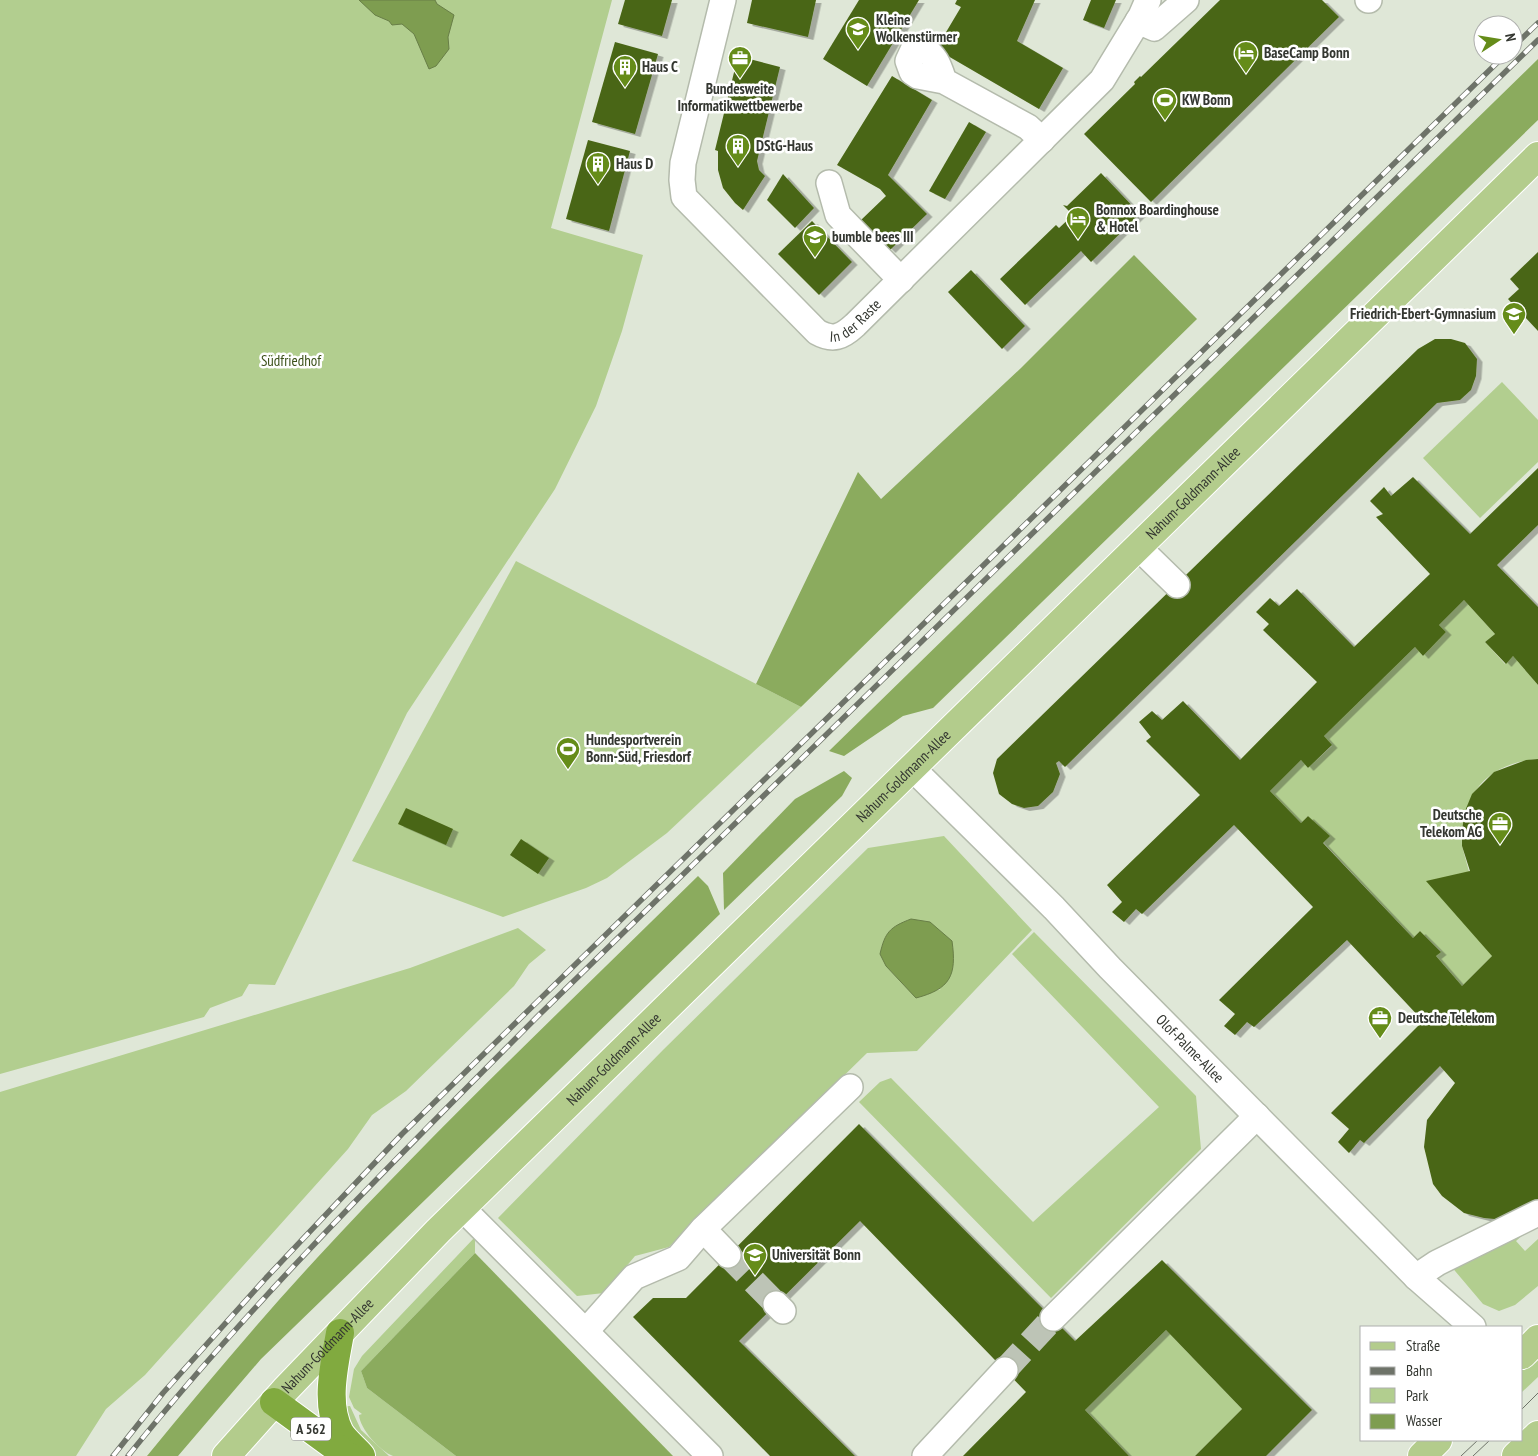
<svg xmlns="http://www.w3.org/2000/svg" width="1538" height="1456" viewBox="0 0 1538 1456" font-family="'PT Sans Narrow',sans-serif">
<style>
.green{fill:#b2ce8f;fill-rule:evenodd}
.forest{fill:#8bab5e}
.water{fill:#7e9d50;stroke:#687e47}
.building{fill:#4a6616;filter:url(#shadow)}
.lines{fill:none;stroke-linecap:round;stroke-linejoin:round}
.minor-tunnel{stroke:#bdc4b6;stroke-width:25;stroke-dasharray:25 12;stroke-linecap:butt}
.minor-casing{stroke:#b4bbac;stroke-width:28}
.major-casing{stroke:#fff;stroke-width:30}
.highway-casing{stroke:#fff;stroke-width:30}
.minor{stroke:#fff;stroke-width:25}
.major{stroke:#b3cc8c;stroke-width:28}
.highway{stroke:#81aa3f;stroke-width:28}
.tram{stroke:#6e7369;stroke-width:1}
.rail-casing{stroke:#6e7369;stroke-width:5.5}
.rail{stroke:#fff;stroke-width:4;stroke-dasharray:11;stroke-linecap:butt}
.labels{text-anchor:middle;stroke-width:5;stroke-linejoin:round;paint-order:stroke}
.shield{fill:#fff;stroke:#71736f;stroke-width:1}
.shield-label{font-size:14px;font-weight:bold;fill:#343731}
.poi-label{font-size:15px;font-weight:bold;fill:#343731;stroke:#fff;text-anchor:start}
.street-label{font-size:15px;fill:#343731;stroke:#fff}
.park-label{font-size:15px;fill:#3b5019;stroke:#fff}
</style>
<defs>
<filter id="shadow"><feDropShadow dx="5.5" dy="3" stdDeviation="0" flood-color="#0004"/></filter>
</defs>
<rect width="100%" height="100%" fill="#dfe7d7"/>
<g class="green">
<polygon points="0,0 612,0 551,228 643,255 622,331 596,406 555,489 407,713 275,985 249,984 242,996 210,1008 204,1017 0,1074"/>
<polygon points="1502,382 1538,420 1538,462 1480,518 1423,458"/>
<polygon points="516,561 801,707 667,833 607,878 586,888 503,917 352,861"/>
<path d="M 1464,600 L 1495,634 L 1485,642 L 1505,664 L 1513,656 L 1538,685 L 1538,759 C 1486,763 1460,796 1462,846 L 1492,956 L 1462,986 L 1436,956 L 1441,951 L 1420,931 L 1413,938 L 1324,843 L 1329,836 L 1308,816 L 1301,823 L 1270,791 L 1301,760 L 1308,768 L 1332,746 L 1324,736 L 1415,647 L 1423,656 L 1446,632 L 1439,625 Z"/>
<path d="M 944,836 L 1032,930 L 917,1051 L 867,1053 L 669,1247 L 635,1256 L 604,1293 L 577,1296 L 498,1218 L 663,1050 L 868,848 ZM 886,966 L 941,990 L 905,986 Z"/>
<polygon points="518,928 546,950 529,964 514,986 406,1091 372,1115 348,1149 145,1375 106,1409 76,1456 0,1456 0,1092 410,968"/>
<polygon points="1034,932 1196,1096 1201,1149 1051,1298 859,1102 880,1082 891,1078 1033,1222 1159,1107 1012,954"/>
<polygon points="1535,1224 1516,1241 1525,1251 1538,1239 1538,1286 1515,1305 1499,1311 1483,1304 1450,1265"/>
<path d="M 475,1237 L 475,1253 L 361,1371 L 367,1388 L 456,1456 C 443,1456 404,1456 393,1456 C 380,1451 360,1429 359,1415 L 362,1414 L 354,1408 L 349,1397 L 354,1369 L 362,1356 Z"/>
<polygon points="1166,1330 1242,1409 1195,1456 1129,1456 1085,1410"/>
<polygon points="1538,1354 1538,1377 1522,1392 1522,1369"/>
<polygon points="350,1406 361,1430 389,1456 371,1456 357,1443 340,1407"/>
</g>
<g class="forest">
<polygon points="1538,59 1538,120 933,708 903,716 844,756 829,751"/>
<polygon points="1134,255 1197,319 801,707 756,684 858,472 881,499 1021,368"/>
<polygon points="844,771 852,778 842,796 724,910 723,873 795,799"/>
<path d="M 698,876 L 708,886 L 720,914 L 261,1359 L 178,1456 L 147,1456 C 202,1389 258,1322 317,1258 C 439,1126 570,1002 698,876 Z"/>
<polygon points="475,1253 673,1456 456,1456 367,1388 361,1371"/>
</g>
<g class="water">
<polygon points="359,0 435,0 437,4 454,15 448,37 449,49 436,66 429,69 414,34 402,24 392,25 389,21 375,15"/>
<path d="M 911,919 L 930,922 L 952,941 C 957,976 950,989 916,998 L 886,966 L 880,954 C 885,932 890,927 911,919 Z"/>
</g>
<g class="building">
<polygon points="625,0 672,0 662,36 618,24"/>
<polygon points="752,0 816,0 808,37 747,23"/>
<polygon points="859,0 919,0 867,86 823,59"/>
<polygon points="957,0 1035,0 1017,41 1063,68 1039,109 936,49 961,7 955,4"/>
<polygon points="1091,0 1116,0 1104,28 1083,20"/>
<polygon points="1220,0 1322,0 1339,17 1151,202 1084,134 1135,84 1134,82 1140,76 1141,77"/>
<polygon points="615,42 658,54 635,134 592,122"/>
<polygon points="738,56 780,67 757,161 759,170 765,176 743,210 735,203 723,188 718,170 718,151 715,150"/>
<polygon points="892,76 932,100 888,175 927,214 890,250 861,220 886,196 880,189 837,165"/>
<polygon points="969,122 986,132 945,199 929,191"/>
<polygon points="588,140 630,151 609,231 566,219"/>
<polygon points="1101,173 1140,214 1091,262 1081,251 1025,305 1000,279 1056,225 1059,228 1073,215 1063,205 1067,206"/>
<polygon points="783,174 814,208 795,228 767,200"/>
<polygon points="812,221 852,262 819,295 778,254"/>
<polygon points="1538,252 1538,331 1508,299 1519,289 1510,279"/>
<polygon points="971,270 1025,326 1002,349 948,292"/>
<polygon points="1435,339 1451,339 1465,343 1477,359 1476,376 1471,390 1460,400 1437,403 1065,767 1059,761 1056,763 1060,774 1053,792 1038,806 1024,808 1012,804 999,794 993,773 997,759 1418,349"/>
<polygon points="1538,468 1538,525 1497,565 1538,607 1538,685 1513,656 1506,664 1485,642 1495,634 1464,600 1439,625 1446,632 1423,656 1415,647 1324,736 1332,745 1308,768 1301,760 1270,791 1301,823 1308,816 1330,836 1323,843 1413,938 1420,931 1441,952 1436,956 1462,986 1492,956 1426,881 1470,871 1462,846 1462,830 1465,811 1472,794 1494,772 1526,760 1538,759 1538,1206 1505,1220 1484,1218 1464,1213 1442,1196 1433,1184 1424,1147 1427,1120 1455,1083 1440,1066 1364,1143 1360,1140 1349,1153 1338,1142 1349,1129 1331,1113 1423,1021 1347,940 1254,1027 1247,1022 1235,1035 1224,1026 1235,1014 1219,1000 1313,907 1234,825 1142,914 1136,909 1124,922 1112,912 1122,902 1107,885 1200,795 1146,741 1151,737 1139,722 1152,711 1162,720 1183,701 1240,760 1317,682 1263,630 1269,624 1256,612 1270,598 1279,606 1297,589 1354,647 1430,574 1376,517 1383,514 1370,501 1384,487 1391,496 1413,477 1470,534"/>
<polygon points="406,808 453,829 446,845 398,824"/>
<polygon points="521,839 549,858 538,874 510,855"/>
<polygon points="859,1124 1075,1341 1162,1260 1312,1410 1266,1456 1195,1456 1242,1409 1166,1330 1085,1410 1129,1456 963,1456 1026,1392 860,1221 739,1341 855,1456 770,1456 633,1317 653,1298 686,1298"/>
</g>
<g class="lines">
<g class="minor-tunnel">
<polyline points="728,1255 776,1304"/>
<polyline points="1005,1370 1053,1318"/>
</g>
<g class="minor-casing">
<g id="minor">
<path id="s1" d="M 723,0 L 683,163 L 682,180 L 684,197 L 817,332 C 833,341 842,337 855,325 L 1102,80 L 1141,16 L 1148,0"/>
<polyline points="1368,0 1369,0"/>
<polyline points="1138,21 1154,28 1186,0"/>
<path d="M 944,81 C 939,66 936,55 921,47 L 914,48 L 908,61 L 912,72 L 918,76 L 944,81 L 1028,127 L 1042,140"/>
<polyline points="829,183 838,215 901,280"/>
<polyline points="1138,547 1177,585"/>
<path id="s2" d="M 912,768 L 1054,908 L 1110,968 L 1416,1277 L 1473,1327"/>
<polyline points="462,1208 710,1456"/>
<polyline points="703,1229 728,1255"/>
<polyline points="1416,1277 1437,1263 1538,1213"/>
<polyline points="776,1304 783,1311"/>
<polyline points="1053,1318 1257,1116"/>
<polyline points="586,1331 634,1277 678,1258 703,1229 850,1087"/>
<polyline points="925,1456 1005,1370"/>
</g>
</g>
<g class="major-casing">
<g id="major">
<polyline points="1522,1355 1538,1339"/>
<path id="s3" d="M 226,1456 L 285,1390 L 438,1231 L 1538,156"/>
<polyline points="1422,1456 1438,1440"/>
<polyline points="1516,1456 1538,1435"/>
</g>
</g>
<g class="highway-casing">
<g id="highway">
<path d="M 340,1333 C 335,1363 324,1403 340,1433 C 345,1441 355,1449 361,1456"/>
<polyline points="274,1402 348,1456"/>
</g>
</g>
<use href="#minor" class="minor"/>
<use href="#major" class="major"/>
<use href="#highway" class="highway"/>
<g class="tram">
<polyline points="1522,1409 1538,1393"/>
<polyline points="1461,1456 1478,1440"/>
<polyline points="1473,1456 1490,1440"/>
</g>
<g class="rail-casing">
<g id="rail">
<polyline points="1513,47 1538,23"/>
<polyline points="113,1456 163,1393 266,1278 402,1134 1505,55"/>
<path d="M 128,1456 C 254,1299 398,1157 540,1014 L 1538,40"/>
</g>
</g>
<use href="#rail" class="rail"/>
</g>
<defs>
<g id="school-pin" transform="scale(1.25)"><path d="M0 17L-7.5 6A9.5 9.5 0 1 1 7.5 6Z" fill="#658c19" stroke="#fff"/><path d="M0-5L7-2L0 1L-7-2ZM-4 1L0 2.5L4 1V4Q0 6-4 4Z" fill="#fff"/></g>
<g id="hotel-pin" transform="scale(1.25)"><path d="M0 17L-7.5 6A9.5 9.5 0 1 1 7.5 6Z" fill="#658c19" stroke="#fff"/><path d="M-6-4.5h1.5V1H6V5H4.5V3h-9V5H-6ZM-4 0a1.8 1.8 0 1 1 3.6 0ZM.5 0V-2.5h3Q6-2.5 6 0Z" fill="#fff"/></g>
<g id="office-pin" transform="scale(1.25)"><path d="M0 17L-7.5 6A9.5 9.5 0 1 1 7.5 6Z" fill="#658c19" stroke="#fff"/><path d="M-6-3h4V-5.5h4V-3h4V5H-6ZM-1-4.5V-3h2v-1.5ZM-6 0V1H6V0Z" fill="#fff"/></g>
<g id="building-pin" transform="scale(1.25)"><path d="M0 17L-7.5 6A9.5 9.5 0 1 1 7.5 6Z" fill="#658c19" stroke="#fff"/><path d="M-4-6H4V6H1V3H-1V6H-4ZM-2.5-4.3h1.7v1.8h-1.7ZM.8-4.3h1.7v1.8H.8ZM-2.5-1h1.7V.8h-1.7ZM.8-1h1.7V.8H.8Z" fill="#fff"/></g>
<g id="stadium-pin" transform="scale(1.25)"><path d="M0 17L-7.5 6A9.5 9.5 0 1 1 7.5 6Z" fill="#658c19" stroke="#fff"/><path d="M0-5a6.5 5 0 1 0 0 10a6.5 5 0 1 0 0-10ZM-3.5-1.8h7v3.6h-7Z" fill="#fff"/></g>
<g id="university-pin" transform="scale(1.25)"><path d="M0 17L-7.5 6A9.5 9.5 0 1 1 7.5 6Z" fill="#658c19" stroke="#fff"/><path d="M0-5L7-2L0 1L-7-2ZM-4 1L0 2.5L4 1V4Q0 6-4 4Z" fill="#fff"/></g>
</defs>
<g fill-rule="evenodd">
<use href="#school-pin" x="858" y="29"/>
<use href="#hotel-pin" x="1246" y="53"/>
<use href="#office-pin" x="740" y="58"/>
<use href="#building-pin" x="625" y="67"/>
<use href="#stadium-pin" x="1165" y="100"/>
<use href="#building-pin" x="738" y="146"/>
<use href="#building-pin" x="598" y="164"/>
<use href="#hotel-pin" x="1078" y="219"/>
<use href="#school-pin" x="815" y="237"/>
<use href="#school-pin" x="1514" y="314"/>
<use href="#stadium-pin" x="568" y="749"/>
<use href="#office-pin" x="1500" y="824"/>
<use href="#office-pin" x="1380" y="1018"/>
<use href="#university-pin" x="755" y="1255"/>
</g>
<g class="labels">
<rect class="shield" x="291" y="1417.5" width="40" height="23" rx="4"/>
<g class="shield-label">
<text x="311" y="1434">A 562</text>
</g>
<g class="poi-label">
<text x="876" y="25">Kleine<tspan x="876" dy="17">Wolkenstürmer</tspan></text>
<text x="1264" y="58">BaseCamp Bonn</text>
<text x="642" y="72">Haus C</text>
<text x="740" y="94" text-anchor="middle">Bundesweite<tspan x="740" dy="17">Informatikwettbewerbe</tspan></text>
<text x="1182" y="105">KW Bonn</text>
<text x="756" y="151">DStG-Haus</text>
<text x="616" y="169">Haus D</text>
<text x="1096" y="215">Bonnox Boardinghouse<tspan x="1096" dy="17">&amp; Hotel</tspan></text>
<text x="832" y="242">bumble bees III</text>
<text x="1496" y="319" text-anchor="end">Friedrich-Ebert-Gymnasium</text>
<text x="586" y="745">Hundesportverein<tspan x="586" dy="17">Bonn-Süd, Friesdorf</tspan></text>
<text x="1482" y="820" text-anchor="end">Deutsche<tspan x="1482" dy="17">Telekom AG</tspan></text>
<text x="1398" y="1023">Deutsche Telekom</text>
<text x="772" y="1260">Universität Bonn</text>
</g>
<g class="street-label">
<text dy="5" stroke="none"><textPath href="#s1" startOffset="436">In der Raste</textPath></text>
<text dy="5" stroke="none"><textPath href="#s3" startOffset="1365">Nahum-Goldmann-Allee</textPath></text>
<text dy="5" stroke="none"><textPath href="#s3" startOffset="960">Nahum-Goldmann-Allee</textPath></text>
<text dy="5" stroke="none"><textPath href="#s2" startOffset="395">Olof-Palme-Allee</textPath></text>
<text dy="5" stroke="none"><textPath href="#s3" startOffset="555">Nahum-Goldmann-Allee</textPath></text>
<text dy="5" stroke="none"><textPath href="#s3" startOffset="150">Nahum-Goldmann-Allee</textPath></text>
</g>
<g class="park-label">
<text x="291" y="366">Südfriedhof</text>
</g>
</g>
<rect x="1360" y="1326" width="162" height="115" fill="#ffffff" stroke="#aeafad"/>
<rect x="1370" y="1342" width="25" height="8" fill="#b3cc8c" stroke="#aeafad"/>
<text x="1406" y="1351" font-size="15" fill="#343731">Straße</text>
<rect x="1370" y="1367" width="25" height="8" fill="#6e7369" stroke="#aeafad"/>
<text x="1406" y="1376" font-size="15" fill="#343731">Bahn</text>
<rect x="1370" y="1388" width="25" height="15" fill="#b2ce8f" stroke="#aeafad"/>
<text x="1406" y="1401" font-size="15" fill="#343731">Park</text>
<rect x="1370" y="1414" width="25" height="15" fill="#7e9d50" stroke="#aeafad"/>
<text x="1406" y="1426" font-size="15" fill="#343731">Wasser</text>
<g transform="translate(1498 40) rotate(78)"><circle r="24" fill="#ffffff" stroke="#aeafad"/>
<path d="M0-4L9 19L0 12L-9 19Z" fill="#658c19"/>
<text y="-8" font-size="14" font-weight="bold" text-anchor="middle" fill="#343731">N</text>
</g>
</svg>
